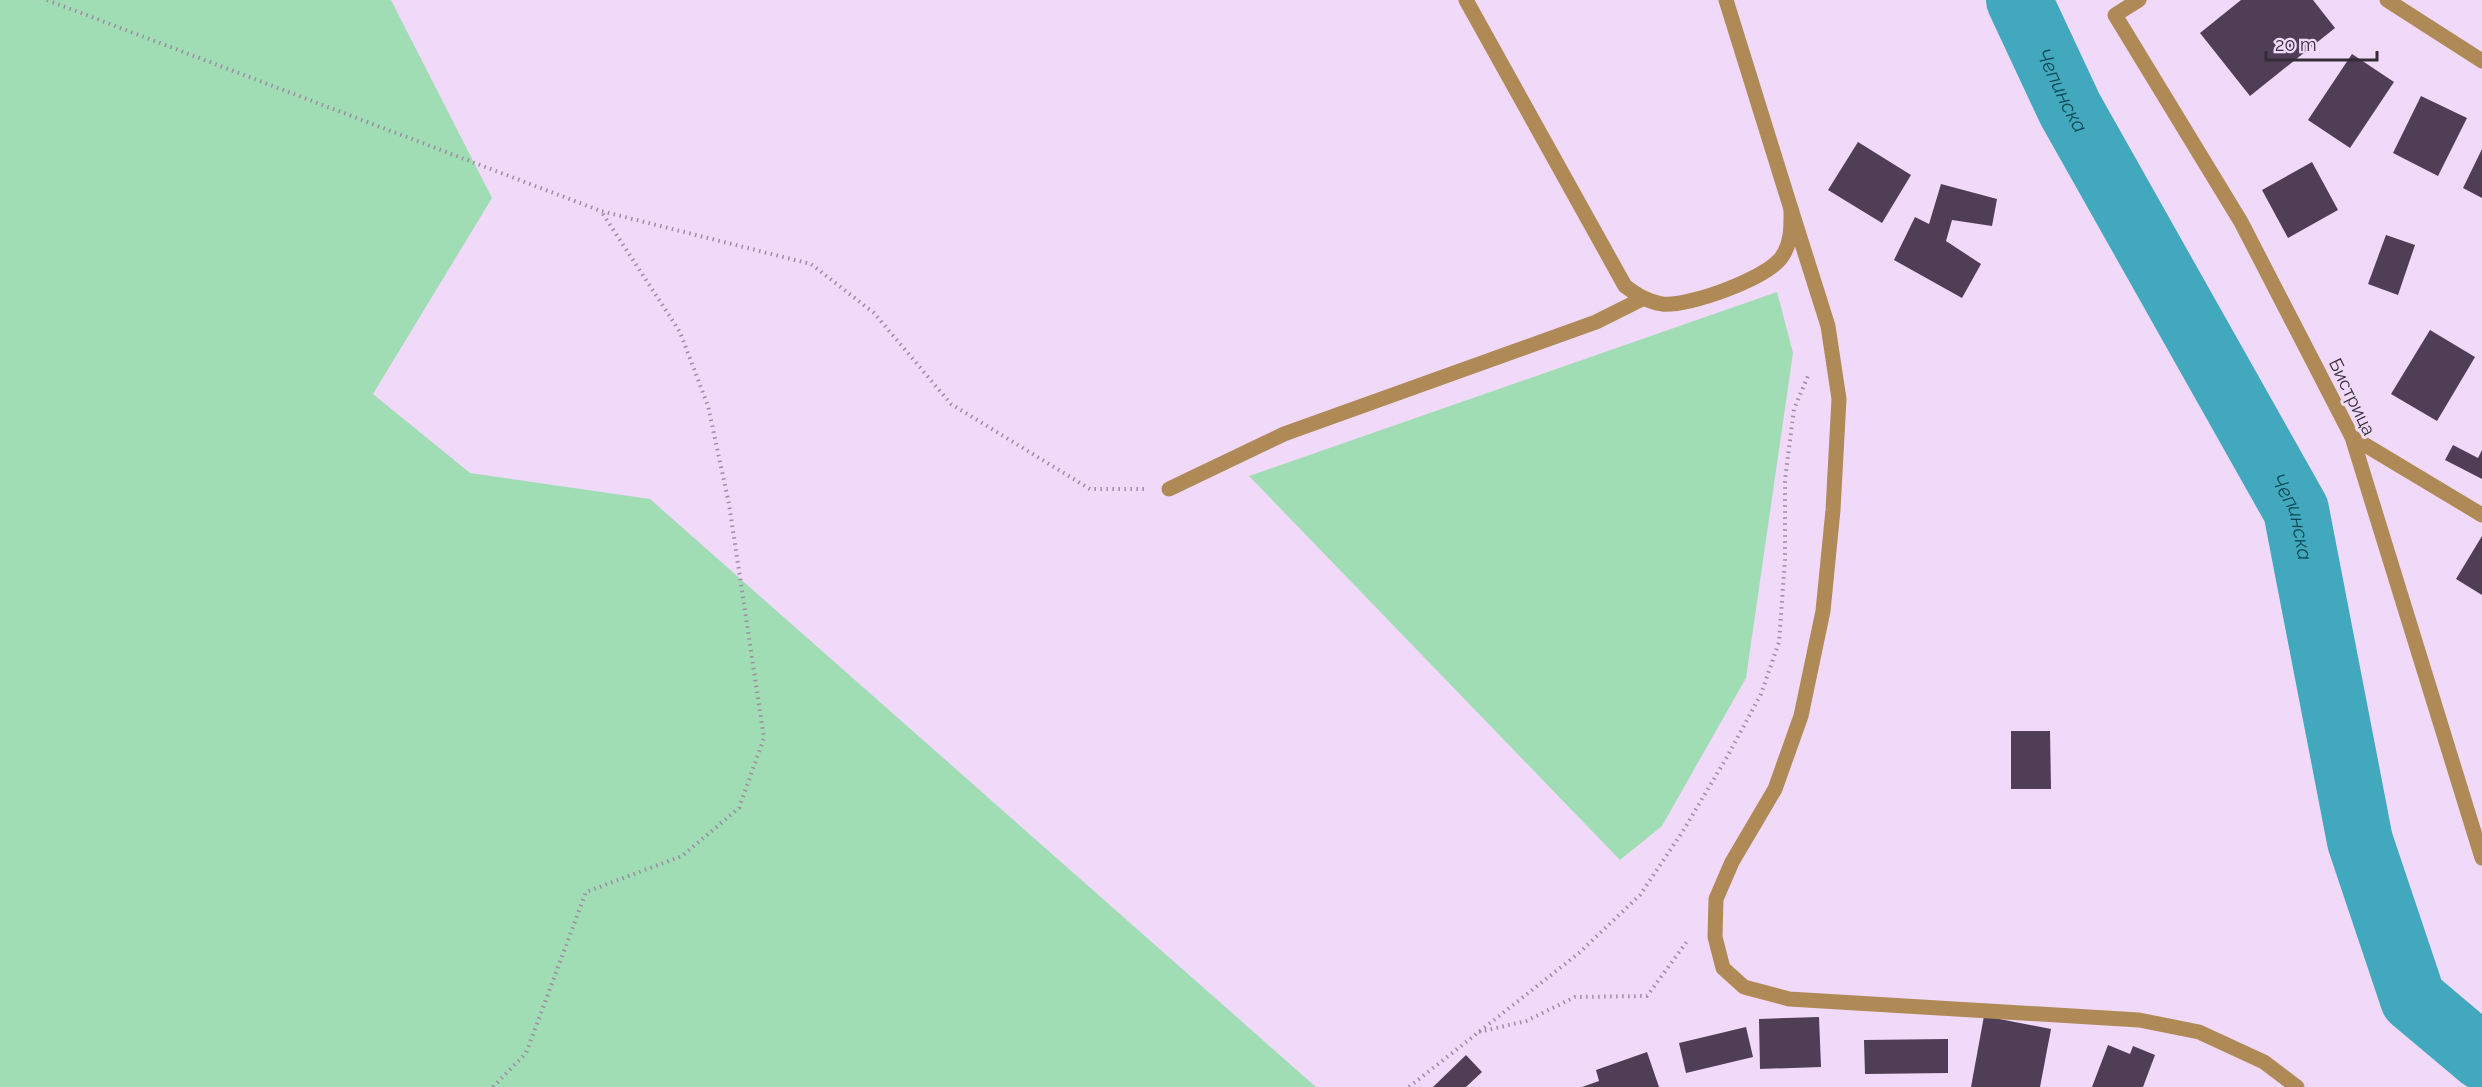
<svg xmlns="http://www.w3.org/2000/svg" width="2482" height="1087" viewBox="0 0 2482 1087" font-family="Raleway,sans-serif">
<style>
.green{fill:#a0ddb5}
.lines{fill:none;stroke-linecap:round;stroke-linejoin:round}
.river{stroke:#42a8bd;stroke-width:66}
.building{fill:#503d56}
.path{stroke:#9d8da3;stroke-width:4;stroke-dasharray:1.5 4.5;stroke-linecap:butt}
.minor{stroke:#af8a57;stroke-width:15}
.labels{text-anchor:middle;stroke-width:6;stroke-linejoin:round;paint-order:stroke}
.street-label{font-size:18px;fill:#342c37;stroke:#f1daf9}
.water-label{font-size:20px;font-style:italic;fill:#0e4a55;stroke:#f1daf9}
</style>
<rect width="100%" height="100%" fill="#f1daf9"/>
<g class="green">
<polygon points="0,0 391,0 492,198 373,394 470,473 650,499 1316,1087 0,1087"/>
<polygon points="1777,292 1793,353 1746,678 1662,826 1620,860 1249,476"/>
</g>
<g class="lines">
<path class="river" id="s1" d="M 2019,0 L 2070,109 L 2296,510 L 2360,841 L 2413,999 L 2482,1057"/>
</g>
<g class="building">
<polygon points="2241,0 2313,0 2335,28 2250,96 2200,33"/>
<polygon points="2352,54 2394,82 2350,148 2308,120"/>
<polygon points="2421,96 2467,118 2438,176 2393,153"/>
<polygon points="1858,142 1911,175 1882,223 1828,190"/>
<polygon points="2482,149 2482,198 2463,188"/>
<polygon points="2312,162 2338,210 2288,238 2262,190"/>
<polygon points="1941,184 1997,199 1992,226 1952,220 1946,241 1981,264 1962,298 1894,260 1915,217 1929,224"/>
<polygon points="2386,235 2415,245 2398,295 2368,284"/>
<polygon points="2430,330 2475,357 2437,421 2391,394"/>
<polygon points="2453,445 2478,458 2482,450 2482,479 2445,460"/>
<polygon points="2482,536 2482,595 2456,579"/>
<polygon points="2011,731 2050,731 2051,789 2011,789"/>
<polygon points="1984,1016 2051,1029 2040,1087 1971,1087"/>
<polygon points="1819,1017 1821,1067 1760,1069 1759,1019"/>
<polygon points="1746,1027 1753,1057 1686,1073 1679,1043"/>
<polygon points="1948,1039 1948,1073 1865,1074 1864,1040"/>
<polygon points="2108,1045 2130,1054 2133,1046 2155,1055 2143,1087 2092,1087"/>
<polygon points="1647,1052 1659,1087 1582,1087 1599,1081 1596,1070"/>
<polygon points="1466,1055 1482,1072 1466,1087 1433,1087"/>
</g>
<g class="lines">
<g class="path">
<polyline points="47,0 601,211"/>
<polyline points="1479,1032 1526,1021 1575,997 1647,996 1688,940"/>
<polyline points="493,1087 526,1053 586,892 682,856 739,808 764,738 729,504 708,406 680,332 601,211 811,264 874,313 951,404 1090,489 1145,489"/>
<polyline points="1409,1087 1579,953 1640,895 1683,831 1727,757 1761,694 1779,642 1785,560 1785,480 1794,409 1808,376"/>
</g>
<g class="minor">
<path d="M 1466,0 L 1625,286 C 1637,295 1646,301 1662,304 C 1688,307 1770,278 1783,255 C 1792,241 1791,224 1791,209 L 1726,0"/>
<polyline points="2139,0 2115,15 2241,222 2352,437 2482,858"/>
<polyline points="2387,0 2482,61"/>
<polyline points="1791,209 1828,326 1839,399 1833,510 1823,611 1801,716 1775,789 1732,862 1716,899 1715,937 1723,968 1744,987 1789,999 2139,1020 2199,1032 2264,1062 2297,1087"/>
<polyline points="2352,437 2482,515"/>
<polyline points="1169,489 1284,434 1596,322 1642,299"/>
</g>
</g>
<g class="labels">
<g class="street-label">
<text transform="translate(2352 397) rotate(64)" y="6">Бистрица</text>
</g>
<g class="water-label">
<text dy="7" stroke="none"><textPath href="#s1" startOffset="100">Чепинска</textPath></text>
<text dy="7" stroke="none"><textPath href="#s1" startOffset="586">Чепинска</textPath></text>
</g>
</g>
<path d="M2266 51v9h111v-9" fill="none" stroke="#342c37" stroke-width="3"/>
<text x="2275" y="51" font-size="18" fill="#342c37" stroke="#f1daf9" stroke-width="4.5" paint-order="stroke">20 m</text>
</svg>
